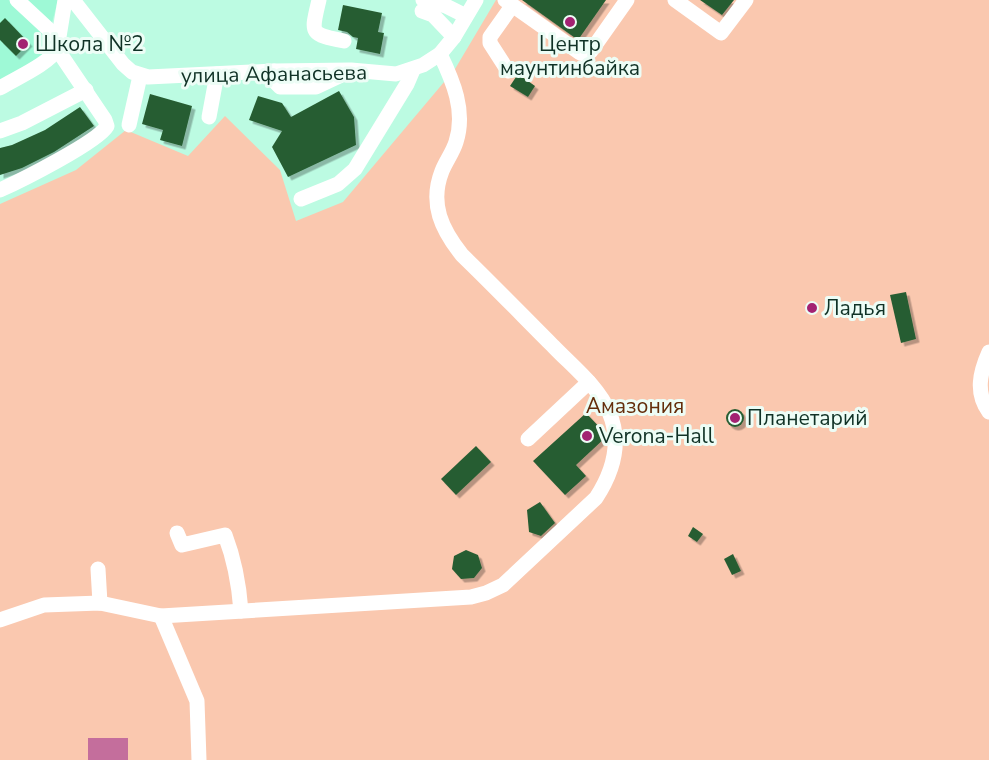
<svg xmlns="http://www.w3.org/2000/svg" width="989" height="760" viewBox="0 0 989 760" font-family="'Nunito Sans',sans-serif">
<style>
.built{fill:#9ef9d6}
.green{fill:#fac8af}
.water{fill:#c46e9c}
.building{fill:#285d32;filter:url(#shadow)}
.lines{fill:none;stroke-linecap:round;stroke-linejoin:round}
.minor{stroke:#fff;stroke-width:15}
.poi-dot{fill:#a32272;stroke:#edfdf6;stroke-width:2}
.labels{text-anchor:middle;stroke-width:6;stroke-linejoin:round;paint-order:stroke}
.poi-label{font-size:21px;fill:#103226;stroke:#edfdf6;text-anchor:start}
.street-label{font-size:21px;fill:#103226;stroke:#edfdf6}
.park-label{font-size:21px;fill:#642d0a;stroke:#edfdf6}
</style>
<defs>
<filter id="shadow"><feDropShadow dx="3.5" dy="3.5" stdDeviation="0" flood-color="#0004"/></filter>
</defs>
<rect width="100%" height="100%" fill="#bcfbe2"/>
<polygon class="built" points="0,0 58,0 43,57 0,82"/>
<polygon class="green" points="496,0 989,0 989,760 0,760 0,204 76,170 126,130 188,156 225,116 280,170 296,221 343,202 455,69"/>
<rect class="water" x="88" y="738" width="40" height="22"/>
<g class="building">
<polygon points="522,0 606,0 578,40"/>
<polygon points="700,0 734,0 722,15"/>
<polygon points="343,5 382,13 378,32 384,33 380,54 356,49 358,38 353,37 347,32 338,30"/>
<polygon points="5,18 29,43 16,56 0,40 0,23"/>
<polygon points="518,74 535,86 528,97 510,86"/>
<polygon points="339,91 354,117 356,145 288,177 272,147 282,131 249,120 258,96 282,103 291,117"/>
<polygon points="150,94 192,106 182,146 160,140 163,130 142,124"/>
<polygon points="80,107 94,126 54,152 22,168 0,175 0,148 12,145 45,130"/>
<polygon points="906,292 916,339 901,343 890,295"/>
<circle cx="735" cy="418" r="9"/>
<polygon points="586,413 605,433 605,438 576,465 586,476 565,495 533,461"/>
<polygon points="476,446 491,462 456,495 441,479"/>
<polygon points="540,502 555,523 541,536 529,532 527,510"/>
<polygon points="693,527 703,534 697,542 688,536"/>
<polygon points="466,550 478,555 482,568 474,578 461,579 452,569 454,556"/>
<polygon points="733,554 741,571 732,575 724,559"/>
</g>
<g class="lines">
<g class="minor">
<polyline points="17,0 59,39"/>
<polyline points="73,0 123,64 132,72 148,77 274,71 351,70 396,74 423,65 440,54 454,37 476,0"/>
<path d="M 319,0 C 311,34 309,34 344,41"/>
<polyline points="423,0 446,6 466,16"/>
<polyline points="505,0 580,53 586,54 591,51 627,0"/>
<polyline points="675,0 721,33 746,0"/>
<polyline points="422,11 433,15 454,37"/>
<polyline points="274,71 274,81 280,87 316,87 348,72"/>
<polyline points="508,71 490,43 490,37 512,6"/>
<path d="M 0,88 C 16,78 49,64 57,49 L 65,0"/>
<polyline points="209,117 217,74"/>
<polyline points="129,125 140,76"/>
<polyline points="0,131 22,123 86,90"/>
<path d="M 0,190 C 20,181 98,142 107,126 L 105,120 L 57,49"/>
<polyline points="301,199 338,184 355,169 407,84 413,70"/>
<path d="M 989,352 C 980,372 975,393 989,412"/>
<polyline points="528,439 589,382"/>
<path d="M 177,533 L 182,545 L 225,535 C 235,561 239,584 241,611"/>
<polyline points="98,569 100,603"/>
<polyline points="161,616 197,701 199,760"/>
<path d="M 0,620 L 44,605 L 100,603 L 161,616 L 471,597 L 486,593 L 503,585 L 596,498 C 613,472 622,442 609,412 C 598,386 572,366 553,346 C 523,316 493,285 462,255 C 442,230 429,204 442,171 C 446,161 453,152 456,142 C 466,111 453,81 440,54"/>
</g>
</g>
<g class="poi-dot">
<circle cx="570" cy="22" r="6"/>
<circle cx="23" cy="44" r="6"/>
<circle cx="812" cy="308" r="6"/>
<circle cx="735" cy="418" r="6"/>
<circle cx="587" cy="436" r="6"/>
</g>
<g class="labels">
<g class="poi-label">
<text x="35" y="51">Школа №2</text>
<text x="570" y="51" text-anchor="middle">Центр<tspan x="570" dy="24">маунтинбайка</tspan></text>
<text x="824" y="315">Ладья</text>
<text x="747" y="425">Планетарий</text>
<text x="599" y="443">Verona-Hall</text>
</g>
<g class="street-label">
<text transform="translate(274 74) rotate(-1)" y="7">улица Афанасьева</text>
</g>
<g class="park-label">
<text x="635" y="413">Амазония</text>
</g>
</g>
</svg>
